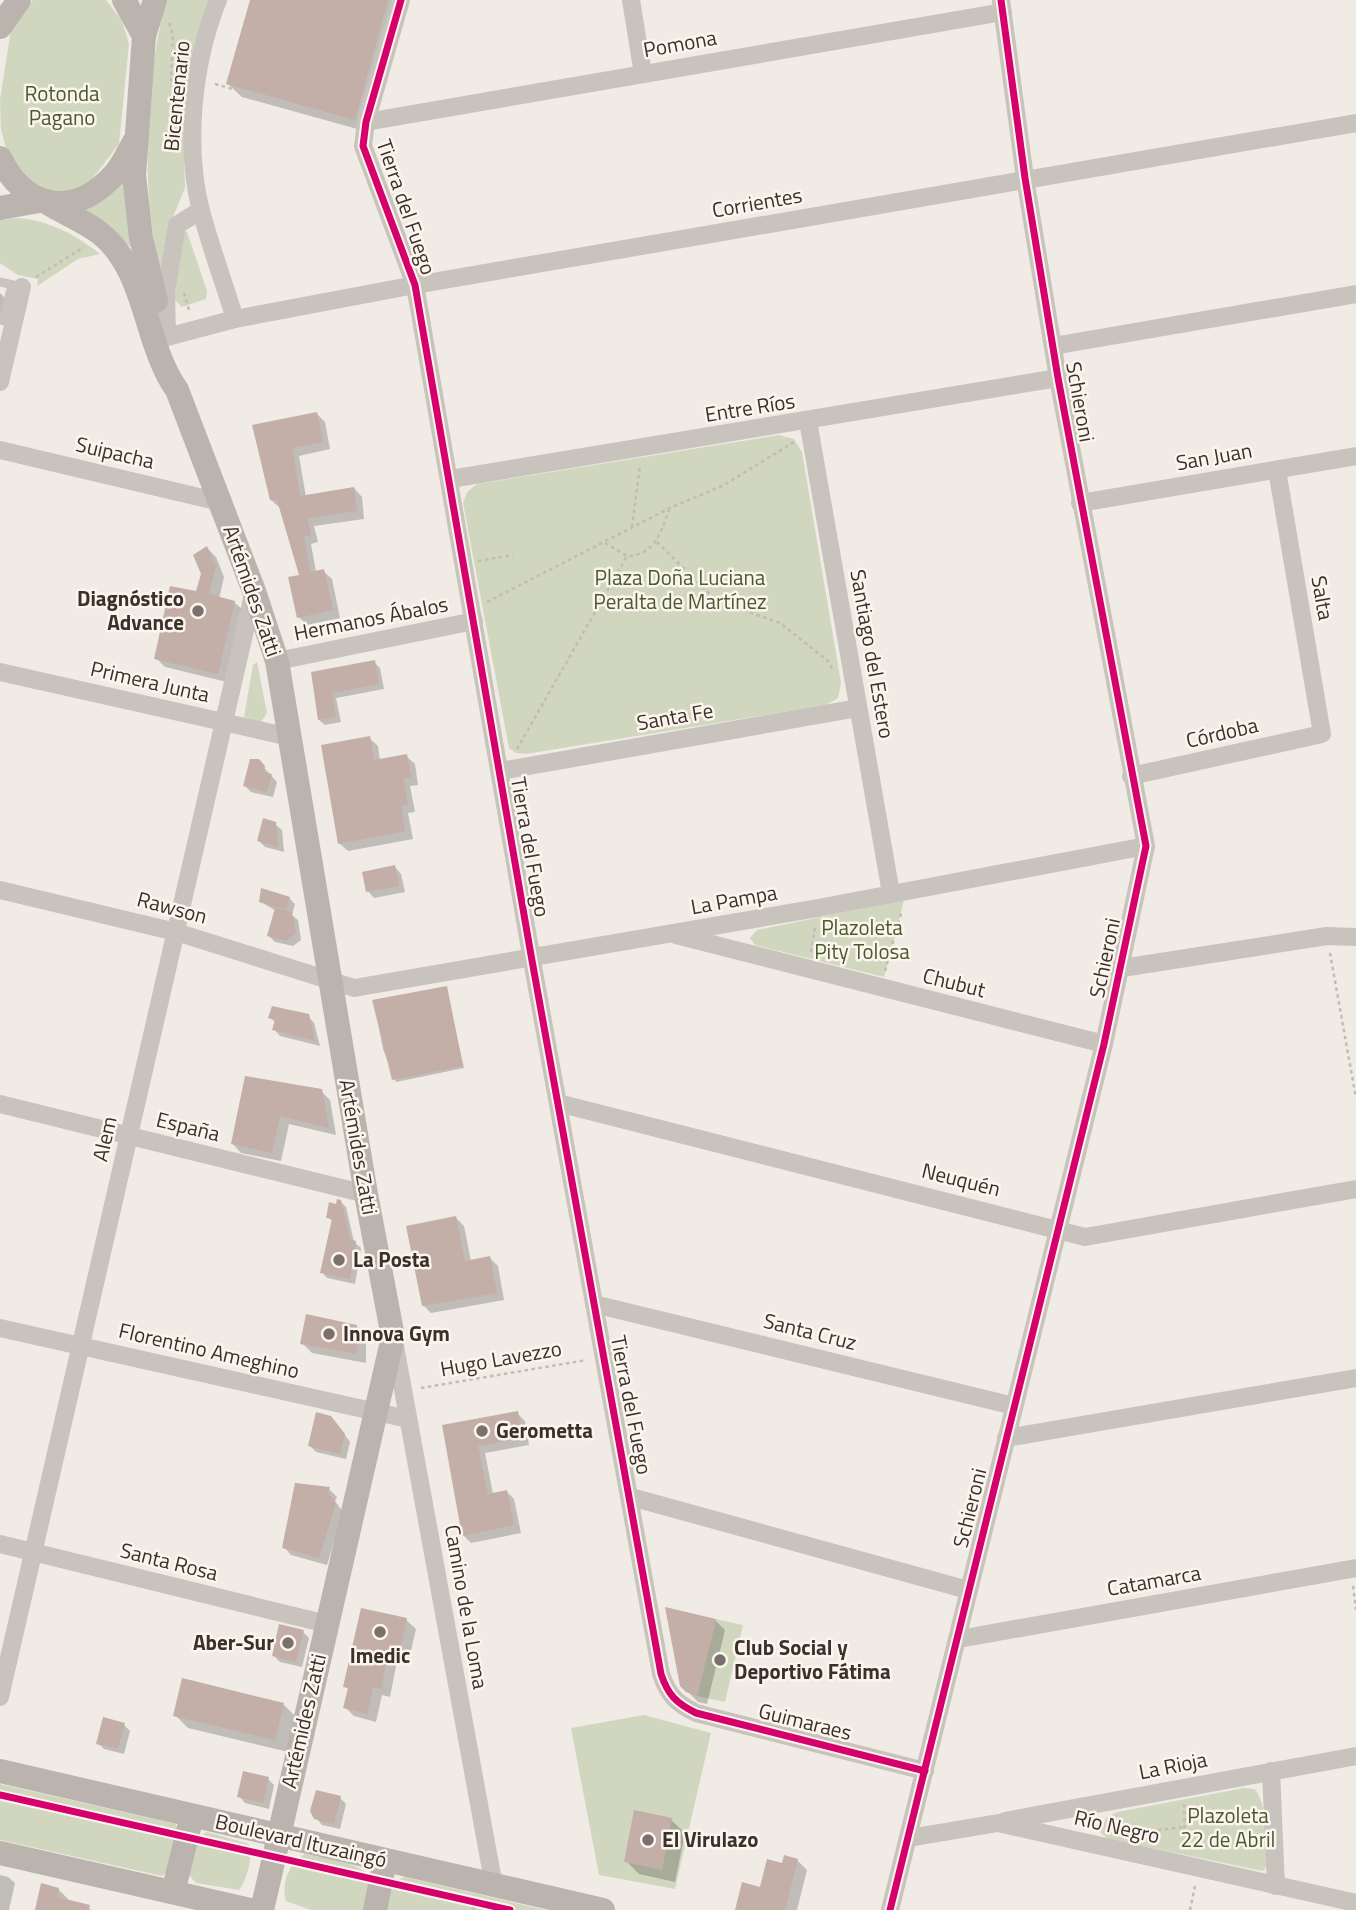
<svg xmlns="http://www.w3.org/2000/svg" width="1356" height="1910" viewBox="0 0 1356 1910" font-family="'Titillium Web',sans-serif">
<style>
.green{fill:#d1d6bf}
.shadow{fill:#0003}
.building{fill:#c3afa7}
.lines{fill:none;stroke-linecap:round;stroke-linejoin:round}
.path{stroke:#c2bbb6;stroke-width:2.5;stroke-dasharray:3.5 3.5;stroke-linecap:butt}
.service{stroke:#c9c3be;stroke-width:9}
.minor{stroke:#c9c3be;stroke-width:18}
.secondary{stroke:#bab3ae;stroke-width:24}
.cycleway-casing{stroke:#fbf5ee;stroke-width:11}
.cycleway{stroke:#d6006c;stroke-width:7}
.poi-dot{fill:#7a716c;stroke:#fbf5ee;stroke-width:2.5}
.labels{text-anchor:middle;stroke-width:5;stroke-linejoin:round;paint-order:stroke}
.street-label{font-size:21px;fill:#3b302b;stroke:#fbf5ee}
.park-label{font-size:21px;fill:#4a5a2e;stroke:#fbf5ee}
.poi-label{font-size:21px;font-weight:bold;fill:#3b302b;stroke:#fbf5ee;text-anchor:start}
</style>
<rect width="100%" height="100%" fill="#f0ebe5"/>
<g class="green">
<polygon points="33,0 106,0 122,21 129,44 119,144 89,183 62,194 34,186 7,153 1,129 0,100 11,29"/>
<path d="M 166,0 L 211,0 L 184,158 L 185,188 L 170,224 L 160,274 C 141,184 144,89 166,0 Z"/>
<polygon points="125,176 131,247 85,214 85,207"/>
<path d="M 18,218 C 51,221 74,234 100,254 L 78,259 L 37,286 L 38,279 L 18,275 L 0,263 L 0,220 Z"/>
<polygon points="182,230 187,232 207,291 206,299 182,307 175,300 173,289"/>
<polygon points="779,435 794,439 802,452 841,683 838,698 826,705 526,754 516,753 509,748 463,503 467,492 477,484"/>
<polygon points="257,662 267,713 261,722 244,717 253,665"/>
<polygon points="904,900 884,977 755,945 750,938 757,930"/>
<polygon points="716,1619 743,1625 725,1702 697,1696"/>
<polygon points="644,1715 711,1733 675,1889 599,1875 571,1728"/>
<path d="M 0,1784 L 176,1824 C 181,1837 174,1868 162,1876 L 0,1840 Z"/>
<path d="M 1244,1788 L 1254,1789 C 1266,1797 1274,1862 1263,1871 L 1108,1839 L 1100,1832 L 1106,1818 L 1117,1812 Z"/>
<path d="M 207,1832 L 249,1844 C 253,1857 247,1879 239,1890 L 196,1883 L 186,1872 L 195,1839 Z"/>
<path d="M 305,1854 C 319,1857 362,1863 368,1876 C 371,1885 366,1901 365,1910 L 311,1910 L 286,1901 C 281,1884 289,1862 305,1854 Z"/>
<path d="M 405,1877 L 545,1910 L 382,1910 C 386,1893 387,1882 405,1877 Z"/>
</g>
<g class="shadow">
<polygon points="252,0 403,0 368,132 242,97 228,84"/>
<polygon points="0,293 5,298 0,323"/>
<polygon points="317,414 325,422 330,449 299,456 306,497 354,488 362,497 364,519 314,526 318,542 311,544 316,572 323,571 332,579 340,618 307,625 299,617 301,576 280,508 271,500 254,426"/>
<polygon points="207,548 216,557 224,577 219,599 234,602 244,611 227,682 165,667 156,658 197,594"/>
<polygon points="374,662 380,668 384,689 336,698 341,722 325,725 319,720 313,673"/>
<polygon points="369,738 378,746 380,760 406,756 415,764 418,785 410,786 415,812 408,813 413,839 348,851 339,843"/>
<polygon points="258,761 277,782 273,797 251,792 245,786"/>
<polygon points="275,824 282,830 284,852 265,847 259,841"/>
<polygon points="395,867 401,874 405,892 374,898 368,891"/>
<polygon points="289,898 295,904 292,915 298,920 301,940 293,946 275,942 269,936 276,911 261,902"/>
<polygon points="446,988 464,1068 396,1082 383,1049 374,1002"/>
<polygon points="308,1016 314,1023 320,1046 280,1036 274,1029 276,1023 270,1017"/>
<polygon points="321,1091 330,1100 336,1135 289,1124 281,1161 241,1153 233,1144"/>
<polygon points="340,1201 346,1207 354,1242 361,1248 355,1284 327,1278 322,1272 333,1222 328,1217"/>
<polygon points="456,1218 464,1226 471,1261 490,1258 498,1266 504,1300 431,1313 423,1305"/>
<polygon points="356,1326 366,1336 366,1363 312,1353 302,1343"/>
<polygon points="517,1413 525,1421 529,1445 485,1453 493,1494 506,1491 514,1499 521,1533 471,1543 463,1535 444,1426"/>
<polygon points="337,1424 350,1442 346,1459 316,1452 310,1446"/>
<polygon points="297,1485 329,1489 337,1497 335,1501 343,1512 327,1565 291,1555 284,1547"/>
<polygon points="406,1620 416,1629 408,1664 397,1661 390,1697 382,1695 376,1722 354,1716 345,1707 349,1690 345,1686"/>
<polygon points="715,1620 725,1630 707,1704 698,1702 681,1685"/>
<polygon points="303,1632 309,1638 302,1667 280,1662 274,1656"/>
<polygon points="283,1704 296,1717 288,1752 188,1728 175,1715"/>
<polygon points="124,1725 130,1731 124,1754 104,1749 98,1743"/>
<polygon points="268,1779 274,1785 269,1809 245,1803 239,1796"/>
<polygon points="340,1798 346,1804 340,1829 322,1825 316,1818"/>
<polygon points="671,1820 685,1833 675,1882 639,1874 626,1861"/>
<polygon points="797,1860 807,1870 797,1910 737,1910 783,1865"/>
<polygon points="0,1875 8,1877 15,1883 9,1910 0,1910"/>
<polygon points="58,1889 69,1900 92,1910 37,1910"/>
</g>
<g class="building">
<polygon points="250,0 388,0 355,120 226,84"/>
<polygon points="317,412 323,442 292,448 300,496 354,487 357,511 307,518 311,535 304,536 310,572 324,569 333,610 297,618 288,577 299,575 277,500 270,500 252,425"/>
<polygon points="207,546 216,566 209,594 235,601 218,674 154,659 170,586 196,591 201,574 193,555"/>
<polygon points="375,660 379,684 332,693 336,717 318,720 311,672"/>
<polygon points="370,736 374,760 407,754 411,777 403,778 408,804 401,806 405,831 338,844 321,745"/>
<polygon points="250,759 259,759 265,766 264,772 272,774 267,792 243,786"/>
<polygon points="263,818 276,822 278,847 257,841"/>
<polygon points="395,865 399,886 366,892 362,872"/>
<polygon points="261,888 290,897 286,910 259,902"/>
<polygon points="275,908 292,912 296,933 286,941 267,936"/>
<polygon points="447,986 463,1066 392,1080 372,1000"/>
<polygon points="272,1006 309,1014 315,1041 272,1030 275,1020 268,1018"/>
<polygon points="245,1076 322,1089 329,1128 280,1116 272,1153 231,1144"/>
<polygon points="337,1199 341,1200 350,1239 356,1241 350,1279 320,1273 332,1219 326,1218 329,1202 336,1204"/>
<polygon points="456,1216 465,1261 490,1256 497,1293 422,1306 406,1226"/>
<polygon points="306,1314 357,1325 357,1354 300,1344"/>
<polygon points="518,1411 523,1438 478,1446 488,1494 507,1490 514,1525 462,1536 442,1425"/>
<polygon points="316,1412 331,1416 345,1434 340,1454 308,1446"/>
<polygon points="295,1483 330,1487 328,1492 336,1503 319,1558 282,1548"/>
<polygon points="665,1607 716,1619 697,1696 686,1692 680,1686"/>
<polygon points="361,1608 407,1618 399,1656 388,1653 381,1689 373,1687 367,1714 343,1708 348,1688 343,1687"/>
<polygon points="279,1624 304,1630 296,1662 272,1656"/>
<polygon points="182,1678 284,1703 275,1740 173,1716"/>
<polygon points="103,1717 125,1723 118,1749 96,1744"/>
<polygon points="243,1771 269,1777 263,1803 237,1797"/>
<polygon points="316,1790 341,1796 334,1824 314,1819 310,1811"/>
<polygon points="634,1810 672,1818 662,1870 624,1862"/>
<polygon points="784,1855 798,1859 785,1910 735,1910 742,1882 760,1887 767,1859 782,1863"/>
<polygon points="41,1883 59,1888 57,1897 90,1905 89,1910 35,1910"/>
</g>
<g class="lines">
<g class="path">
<polyline points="169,23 173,35 171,80 181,87"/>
<polyline points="215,84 350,122"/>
<polyline points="36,277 84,247"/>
<polyline points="184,293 190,313"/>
<polyline points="632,527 640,465"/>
<polyline points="657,542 717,601 780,623 828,661 833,670"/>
<path d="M 605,543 L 627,556 C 655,555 660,534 669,510"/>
<polyline points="478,561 513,555"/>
<polyline points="487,602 670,508 724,485 794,442"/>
<polyline points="517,749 627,556"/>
<polyline points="811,952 815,927"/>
<polyline points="1330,953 1356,1098"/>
<polyline points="885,971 902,910"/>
<polyline points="421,1388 587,1360"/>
<polyline points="1353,1586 1356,1610"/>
<polyline points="1184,1804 1185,1846"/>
<polyline points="1130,1833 1185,1827"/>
<polyline points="471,1900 474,1910"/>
<polyline points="1190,1910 1195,1886"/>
</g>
<g class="service">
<polyline points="0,282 17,286"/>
<polyline points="3,321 12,285"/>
</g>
<g class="minor">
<path d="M 218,0 C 193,63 184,145 201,211 C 211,248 224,283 235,319"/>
<path d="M 401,0 L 366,122 L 363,146 L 415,285 L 531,955 L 661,1674 C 668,1695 676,1703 696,1713 L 925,1771"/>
<polyline points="631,0 643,74"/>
<polyline points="366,122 1003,12"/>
<polyline points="201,210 177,225 166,292 167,337 235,319 415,285 1356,123"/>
<polyline points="1053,346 1356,294"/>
<polyline points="0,382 22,287"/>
<polyline points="808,421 891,893"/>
<polyline points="0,450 220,502"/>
<polyline points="450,479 1058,378"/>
<polyline points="1080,503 1356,456"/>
<polyline points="277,661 474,621"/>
<polyline points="0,672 290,737"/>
<polyline points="500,771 858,708"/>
<polyline points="1131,776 1322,734 1277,470"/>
<polyline points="0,890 176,932 354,988 818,908 1146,846"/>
<polyline points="676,935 1104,1044"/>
<polyline points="1122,968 1327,936 1356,937"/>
<polyline points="558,1103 1085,1237 1356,1189"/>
<polyline points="0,1104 366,1194"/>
<polyline points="594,1304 1014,1406"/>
<polyline points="0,1328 408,1419"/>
<polyline points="395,1346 494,1886"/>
<polyline points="1006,1438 1356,1378"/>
<polyline points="631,1497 968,1590"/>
<polyline points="0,1544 327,1624"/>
<polyline points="959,1639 1356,1568"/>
<polyline points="0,1697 254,591"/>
<polyline points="1271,1771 1276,1886"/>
<polyline points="1005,1821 1356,1756"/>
<polyline points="909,1838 998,1823 1356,1903"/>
<polyline points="890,1910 1104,1044 1146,846 1058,378 1025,178 1001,0"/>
</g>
<g class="secondary">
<polyline points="124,0 144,36 134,175 141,238 156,301"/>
<polyline points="0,27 19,0"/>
<polyline points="144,36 155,0"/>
<path d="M 0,158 C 24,207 70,219 110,179 C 121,169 127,154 134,142"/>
<path d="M 49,204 C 66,214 86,222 101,234 C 147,271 144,344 177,390 L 254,591 L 277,661 L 366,1194 L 393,1337 L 262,1910"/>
<polyline points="0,208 39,201"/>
<polyline points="0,1771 603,1910"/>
<polyline points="0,1853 250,1910"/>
<polyline points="173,1892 192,1816"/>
<polyline points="375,1910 385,1861"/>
</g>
<g class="cycleway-casing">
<g id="cycleway">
<path d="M 401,0 L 366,122 L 363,146 L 415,285 L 531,955 L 661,1674 C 668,1695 676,1703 696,1713 L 925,1771"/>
<polyline points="0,1795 510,1910"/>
<polyline points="890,1910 1104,1044 1146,846 1058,378 1025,178 1001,0"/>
</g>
</g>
<use href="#cycleway" class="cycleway"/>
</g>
<g class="poi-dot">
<circle cx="198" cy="611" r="7"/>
<circle cx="339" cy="1260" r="7"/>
<circle cx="329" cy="1334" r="7"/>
<circle cx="482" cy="1431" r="7"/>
<circle cx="380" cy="1632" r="7"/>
<circle cx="288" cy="1643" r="7"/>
<circle cx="720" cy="1660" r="7"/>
<circle cx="648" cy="1840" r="7"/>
</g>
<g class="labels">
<g class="street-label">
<text transform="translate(680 44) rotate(-10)" y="7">Pomona</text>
<text transform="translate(177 96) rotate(-84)" y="7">Bicentenario</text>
<text transform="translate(757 203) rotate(-10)" y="7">Corrientes</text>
<text transform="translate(406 207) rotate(71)" y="7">Tierra del Fuego</text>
<text transform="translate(1080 402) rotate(80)" y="7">Schieroni</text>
<text transform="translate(750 408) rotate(-9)" y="7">Entre Ríos</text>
<text transform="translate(115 453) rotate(13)" y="7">Suipacha</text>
<text transform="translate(1214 457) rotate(-10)" y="7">San Juan</text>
<text transform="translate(252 591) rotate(71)" y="7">Artémides Zatti</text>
<text transform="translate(1322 598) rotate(80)" y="7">Salta</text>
<text transform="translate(371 619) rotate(-11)" y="7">Hermanos Ábalos</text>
<text transform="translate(872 654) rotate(80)" y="7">Santiago del Estero</text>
<text transform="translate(150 682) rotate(13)" y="7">Primera Junta</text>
<text transform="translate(675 717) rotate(-10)" y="7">Santa Fe</text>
<text transform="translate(1222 733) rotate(-13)" y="7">Córdoba</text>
<text transform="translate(530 847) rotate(80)" y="7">Tierra del Fuego</text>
<text transform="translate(734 900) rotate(-10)" y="7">La Pampa</text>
<text transform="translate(172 908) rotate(15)" y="7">Rawson</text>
<text transform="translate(1105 958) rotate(-78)" y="7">Schieroni</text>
<text transform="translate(954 983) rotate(14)" y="7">Chubut</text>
<text transform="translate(188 1127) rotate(14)" y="7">España</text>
<text transform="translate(105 1139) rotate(-77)" y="7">Alem</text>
<text transform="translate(358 1147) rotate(80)" y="7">Artémides Zatti</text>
<text transform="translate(961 1180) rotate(14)" y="7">Neuquén</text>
<text transform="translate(810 1332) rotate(14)" y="7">Santa Cruz</text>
<text transform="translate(209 1351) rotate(13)" y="7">Florentino Ameghino</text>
<text transform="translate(501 1359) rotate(-10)" y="7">Hugo Lavezzo</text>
<text transform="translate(631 1405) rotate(79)" y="7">Tierra del Fuego</text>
<text transform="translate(970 1508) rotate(-76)" y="7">Schieroni</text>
<text transform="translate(169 1562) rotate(14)" y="7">Santa Rosa</text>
<text transform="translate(1154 1581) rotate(-10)" y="7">Catamarca</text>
<text transform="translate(466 1607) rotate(80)" y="7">Camino de la Loma</text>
<text transform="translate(304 1721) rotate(-77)" y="7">Artémides Zatti</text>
<text transform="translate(805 1722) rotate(14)" y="7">Guimaraes</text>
<text transform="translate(1173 1766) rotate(-11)" y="7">La Rioja</text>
<text transform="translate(1117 1827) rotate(13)" y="7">Río Negro</text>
<text transform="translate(301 1841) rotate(13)" y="7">Boulevard Ituzaingó</text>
</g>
<g class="park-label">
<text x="62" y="101">Rotonda<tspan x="62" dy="24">Pagano</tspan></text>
<text x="680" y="585">Plaza Doña Luciana<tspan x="680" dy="24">Peralta de Martínez</tspan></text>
<text x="862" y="935">Plazoleta<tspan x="862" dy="24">Pity Tolosa</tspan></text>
<text x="1228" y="1823">Plazoleta<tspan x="1228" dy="24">22 de Abril</tspan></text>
</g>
<g class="poi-label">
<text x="184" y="606" text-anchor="end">Diagnóstico<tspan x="184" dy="24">Advance</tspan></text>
<text x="353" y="1267">La Posta</text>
<text x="343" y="1341">Innova Gym</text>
<text x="496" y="1438">Gerometta</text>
<text x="274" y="1650" text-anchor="end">Aber-Sur</text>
<text x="734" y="1655">Club Social y<tspan x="734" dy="24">Deportivo Fátima</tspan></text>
<text x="380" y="1663" text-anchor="middle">Imedic</text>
<text x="662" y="1847">El Virulazo</text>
</g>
</g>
</svg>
